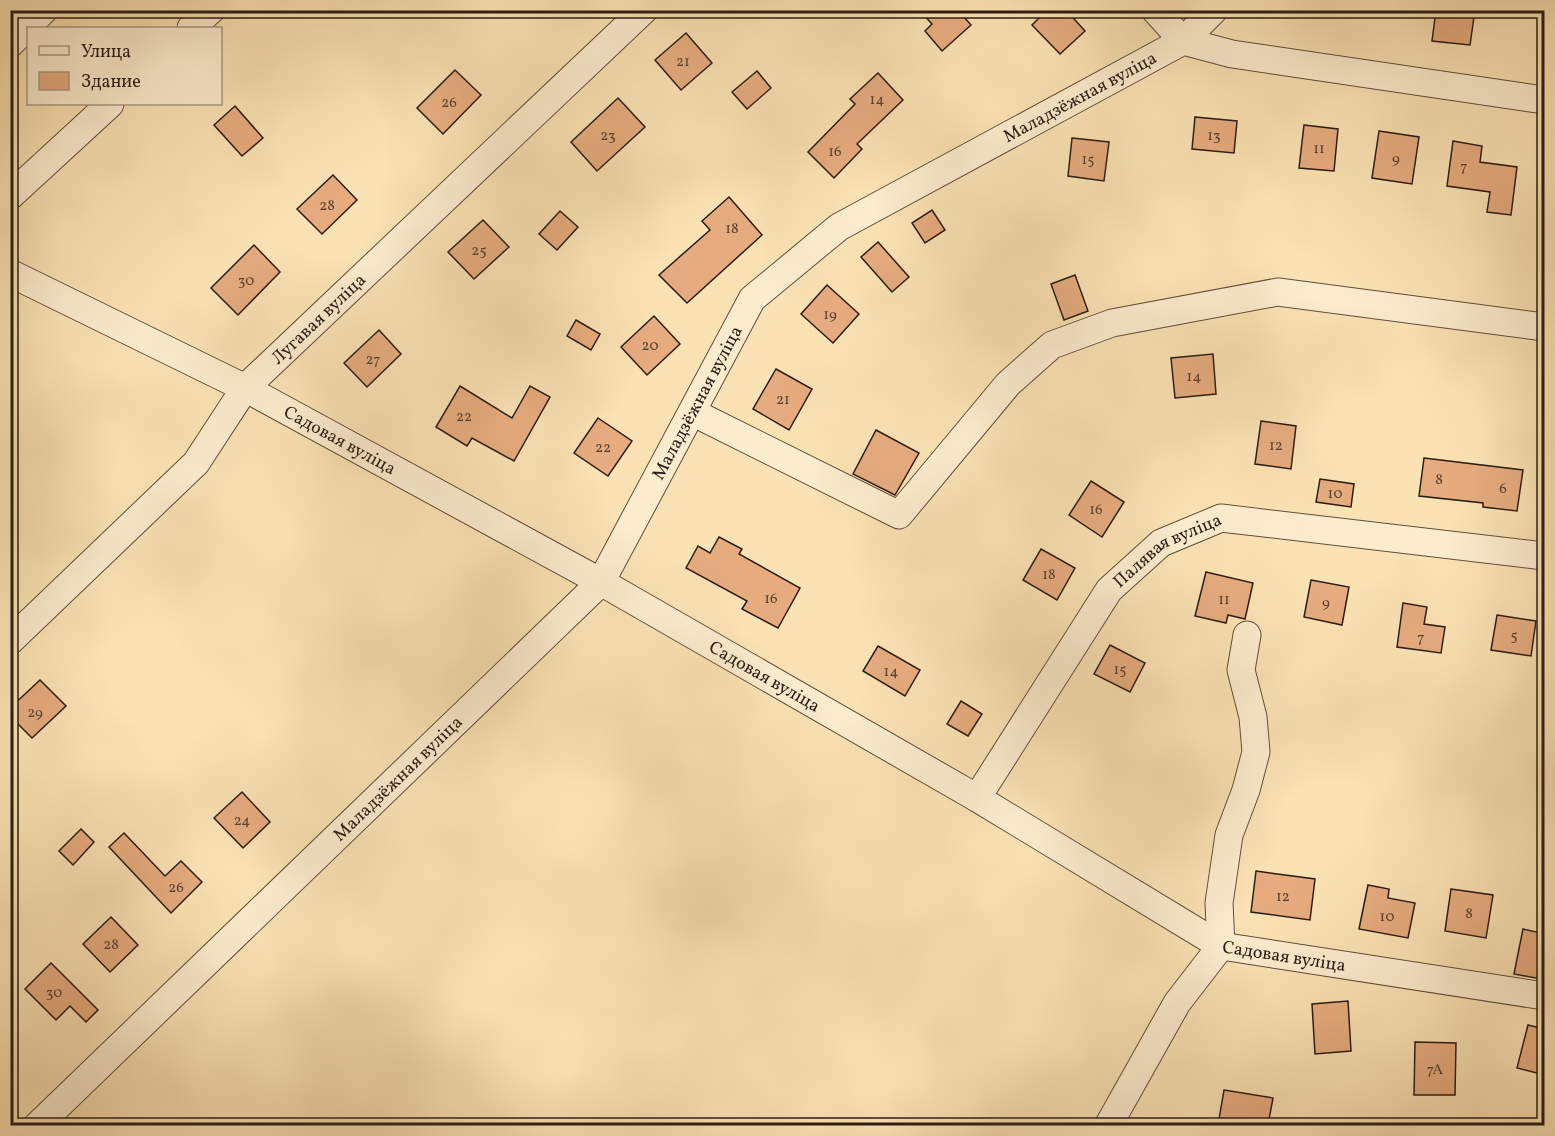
<svg xmlns="http://www.w3.org/2000/svg" width="1555" height="1136" viewBox="0 0 1555 1136" font-family="Vollkorn,serif">
<style>
.building{fill:#e6ac7f;stroke:#2b1d13;stroke-width:1.5}
.lines{fill:none;stroke-linecap:round;stroke-linejoin:round}
.minor-casing{stroke:#5f4e3b;stroke-width:29}
.minor{stroke:#fcecce;stroke-width:27}
.labels{text-anchor:middle;stroke-width:5;stroke-linejoin:round;paint-order:stroke}
.number-label{font-size:15px;fill:#5a412e}
.street-label{font-size:18px;fill:#2b1d13;stroke:#fcecce}
</style>
<rect width="100%" height="100%" fill="#fbe2b4"/>
<filter id="stains"><feTurbulence type="fractalNoise" baseFrequency=".00333" numOctaves="4"/><feColorMatrix values="0 0 0 0 .2 0 0 0 0 .09 0 0 0 0 .02 0 0 0 .5 -.17"/></filter>
<radialGradient id="worn" r=".72"><stop offset=".6" stop-color="#630" stop-opacity="0"/><stop offset="1" stop-color="#630" stop-opacity=".3"/></radialGradient>
<g class="building">
<polygon points="919,10 958,10 971,25 942,51 925,31 932,24"/>
<polygon points="1047,10 1066,10 1085,31 1060,54 1032,25"/>
<polygon points="1436,10 1475,10 1470,45 1432,41"/>
<polygon points="686,33 712,63 681,90 655,60"/>
<polygon points="455,70 481,95 443,134 417,108"/>
<polygon points="757,71 771,88 747,109 732,92"/>
<polygon points="878,73 903,100 857,144 862,149 834,178 808,152 855,104 850,99"/>
<polygon points="618,98 645,127 597,171 571,142"/>
<polygon points="235,106 263,138 242,156 214,125"/>
<polygon points="1195,117 1237,121 1234,153 1192,149"/>
<polygon points="1304,125 1338,129 1334,171 1299,168"/>
<polygon points="1379,131 1419,137 1412,184 1372,178"/>
<polygon points="1072,138 1109,142 1104,181 1068,176"/>
<polygon points="1453,141 1482,146 1480,162 1517,167 1511,215 1487,212 1490,192 1447,186"/>
<polygon points="333,175 357,200 322,234 297,209"/>
<polygon points="729,197 762,235 687,303 659,275 710,230 702,221"/>
<polygon points="932,210 945,230 925,243 912,223"/>
<polygon points="560,211 578,227 557,250 539,234"/>
<polygon points="483,220 509,247 474,279 448,252"/>
<polygon points="878,242 909,277 892,292 861,257"/>
<polygon points="254,245 280,272 238,315 211,288"/>
<polygon points="1075,275 1088,311 1064,320 1051,284"/>
<polygon points="827,285 859,314 833,343 801,314"/>
<polygon points="654,316 680,344 647,375 621,347"/>
<polygon points="576,320 600,334 591,350 567,336"/>
<polygon points="379,330 401,354 367,387 344,363"/>
<polygon points="1213,354 1216,394 1175,398 1171,358"/>
<polygon points="776,369 812,389 789,430 753,409"/>
<polygon points="460,386 512,418 530,386 550,397 514,461 472,438 467,446 436,427"/>
<polygon points="598,418 632,441 608,476 574,453"/>
<polygon points="1261,421 1296,426 1291,469 1255,464"/>
<polygon points="876,430 919,453 895,495 853,474"/>
<polygon points="1424,458 1523,470 1517,511 1483,507 1483,503 1419,496"/>
<polygon points="1320,479 1354,484 1351,507 1316,502"/>
<polygon points="1091,481 1124,502 1102,537 1069,515"/>
<polygon points="719,537 742,549 739,554 800,588 778,628 742,609 747,601 686,568 698,546 710,553"/>
<polygon points="1041,549 1075,568 1057,600 1023,580"/>
<polygon points="1206,572 1253,583 1245,619 1228,615 1226,623 1195,616"/>
<polygon points="1311,580 1349,587 1342,625 1304,617"/>
<polygon points="1403,603 1427,607 1424,624 1445,627 1441,653 1397,647"/>
<polygon points="1497,615 1536,621 1531,656 1491,650"/>
<polygon points="1110,645 1145,663 1130,692 1094,674"/>
<polygon points="878,646 920,670 905,696 863,671"/>
<polygon points="40,680 66,706 32,738 10,716 10,708"/>
<polygon points="961,701 982,714 968,736 947,724"/>
<polygon points="242,792 270,822 243,848 214,818"/>
<polygon points="81,829 94,842 73,865 59,851"/>
<polygon points="124,833 165,876 181,861 202,882 171,913 109,847"/>
<polygon points="1256,871 1315,879 1310,920 1251,912"/>
<polygon points="1368,885 1389,889 1388,898 1415,903 1408,938 1359,929"/>
<polygon points="1451,889 1493,895 1486,938 1445,931"/>
<polygon points="111,917 138,945 110,972 83,944"/>
<polygon points="1523,929 1545,934 1545,961 1541,979 1514,974"/>
<polygon points="51,963 98,1010 86,1022 70,1006 56,1020 25,989"/>
<polygon points="1348,1001 1351,1051 1315,1054 1312,1004"/>
<polygon points="1528,1025 1545,1029 1545,1075 1517,1068"/>
<polygon points="1415,1042 1456,1043 1455,1095 1414,1095"/>
<polygon points="1224,1090 1273,1098 1268,1125 1218,1125"/>
</g>
<g class="lines">
<g class="minor-casing">
<g id="minor">
<polyline points="1155,10 1183,41 1214,10"/>
<polyline points="191,28 211,10"/>
<polyline points="10,44 44,10"/>
<polyline points="10,196 110,104"/>
<path id="s1" d="M 10,273 L 245,388 L 601,582 L 977,798 L 1221,946 L 1544,996"/>
<polyline points="692,412 899,515 1008,384 1052,345 1112,323 1278,292 1544,327"/>
<path id="s2" d="M 10,641 L 196,463 L 245,388 L 644,10"/>
<path id="s3" d="M 977,798 L 1109,590 L 1161,543 L 1221,518 L 1544,556"/>
<path id="s4" d="M 37,1126 L 601,582 L 752,299 L 839,227 L 1183,41 L 1232,54 L 1544,100"/>
<polyline points="1108,1126 1177,1003 1221,946 1219,903 1229,835 1246,790 1256,752 1253,717 1241,670 1247,635"/>
</g>
</g>
<use href="#minor" class="minor"/>
</g>
<g class="labels">
<g class="number-label">
<text x="683" y="66">21</text>
<text x="877" y="104">14</text>
<text x="449" y="107">26</text>
<text x="608" y="140">23</text>
<text x="1214" y="140">13</text>
<text x="1319" y="153">11</text>
<text x="835" y="156">16</text>
<text x="1396" y="163">9</text>
<text x="1088" y="164">15</text>
<text x="1464" y="171">7</text>
<text x="327" y="210">28</text>
<text x="732" y="233">18</text>
<text x="479" y="255">25</text>
<text x="246" y="285">30</text>
<text x="830" y="319">19</text>
<text x="650" y="350">20</text>
<text x="373" y="364">27</text>
<text x="1194" y="381">14</text>
<text x="783" y="404">21</text>
<text x="464" y="421">22</text>
<text x="1276" y="450">12</text>
<text x="603" y="452">22</text>
<text x="1439" y="484">8</text>
<text x="1503" y="493">6</text>
<text x="1335" y="498">10</text>
<text x="1096" y="514">16</text>
<text x="1049" y="579">18</text>
<text x="771" y="603">16</text>
<text x="1224" y="604">11</text>
<text x="1326" y="607">9</text>
<text x="1514" y="640">5</text>
<text x="1421" y="642">7</text>
<text x="1120" y="674">15</text>
<text x="891" y="676">14</text>
<text x="35" y="717">29</text>
<text x="242" y="825">24</text>
<text x="176" y="892">26</text>
<text x="1283" y="901">12</text>
<text x="1469" y="918">8</text>
<text x="1387" y="921">10</text>
<text x="111" y="949">28</text>
<text x="54" y="997">30</text>
<text x="1435" y="1074">7А</text>
</g>
<g class="street-label">
<text dy="6" stroke="none"><textPath href="#s4" startOffset="1491">Маладзёжная вуліца</textPath></text>
<text dy="6" stroke="none"><textPath href="#s2" startOffset="448">Лугавая вуліца</textPath></text>
<text dy="6" stroke="none"><textPath href="#s4" startOffset="987">Маладзёжная вуліца</textPath></text>
<text dy="6" stroke="none"><textPath href="#s1" startOffset="370">Садовая вуліца</textPath></text>
<text dy="6" stroke="none"><textPath href="#s3" startOffset="318">Палявая вуліца</textPath></text>
<text dy="6" stroke="none"><textPath href="#s1" startOffset="856">Садовая вуліца</textPath></text>
<text dy="6" stroke="none"><textPath href="#s4" startOffset="501">Маладзёжная вуліца</textPath></text>
<text dy="6" stroke="none"><textPath href="#s1" startOffset="1450">Садовая вуліца</textPath></text>
</g>
</g>
<rect width="1555" height="1136" fill="none" stroke="#fbe2b4" stroke-width="36"/>
<rect x="12" y="12" width="1531" height="1112" fill="none" stroke="#2b1d13" stroke-width="3"/>
<rect x="18" y="18" width="1519" height="1100" fill="none" stroke="#2b1d13" stroke-width="1.5"/>
<rect x="27" y="27" width="195" height="78" fill="#fcecce" stroke="#a89983" stroke-width="1.5"/>
<rect x="39" y="46" width="30" height="9" fill="#fcecce" stroke="#a89983" stroke-width="1.5"/>
<text x="81" y="57" font-size="18" fill="#2b1d13">Улица</text>
<rect x="39" y="72" width="30" height="18" fill="#e6ac7f" stroke="#a89983" stroke-width="1.5"/>
<text x="81" y="87" font-size="18" fill="#2b1d13">Здание</text>
<rect width="100%" height="100%" filter="url(#stains)"/>
<rect width="100%" height="100%" fill="url(#worn)"/>
</svg>
